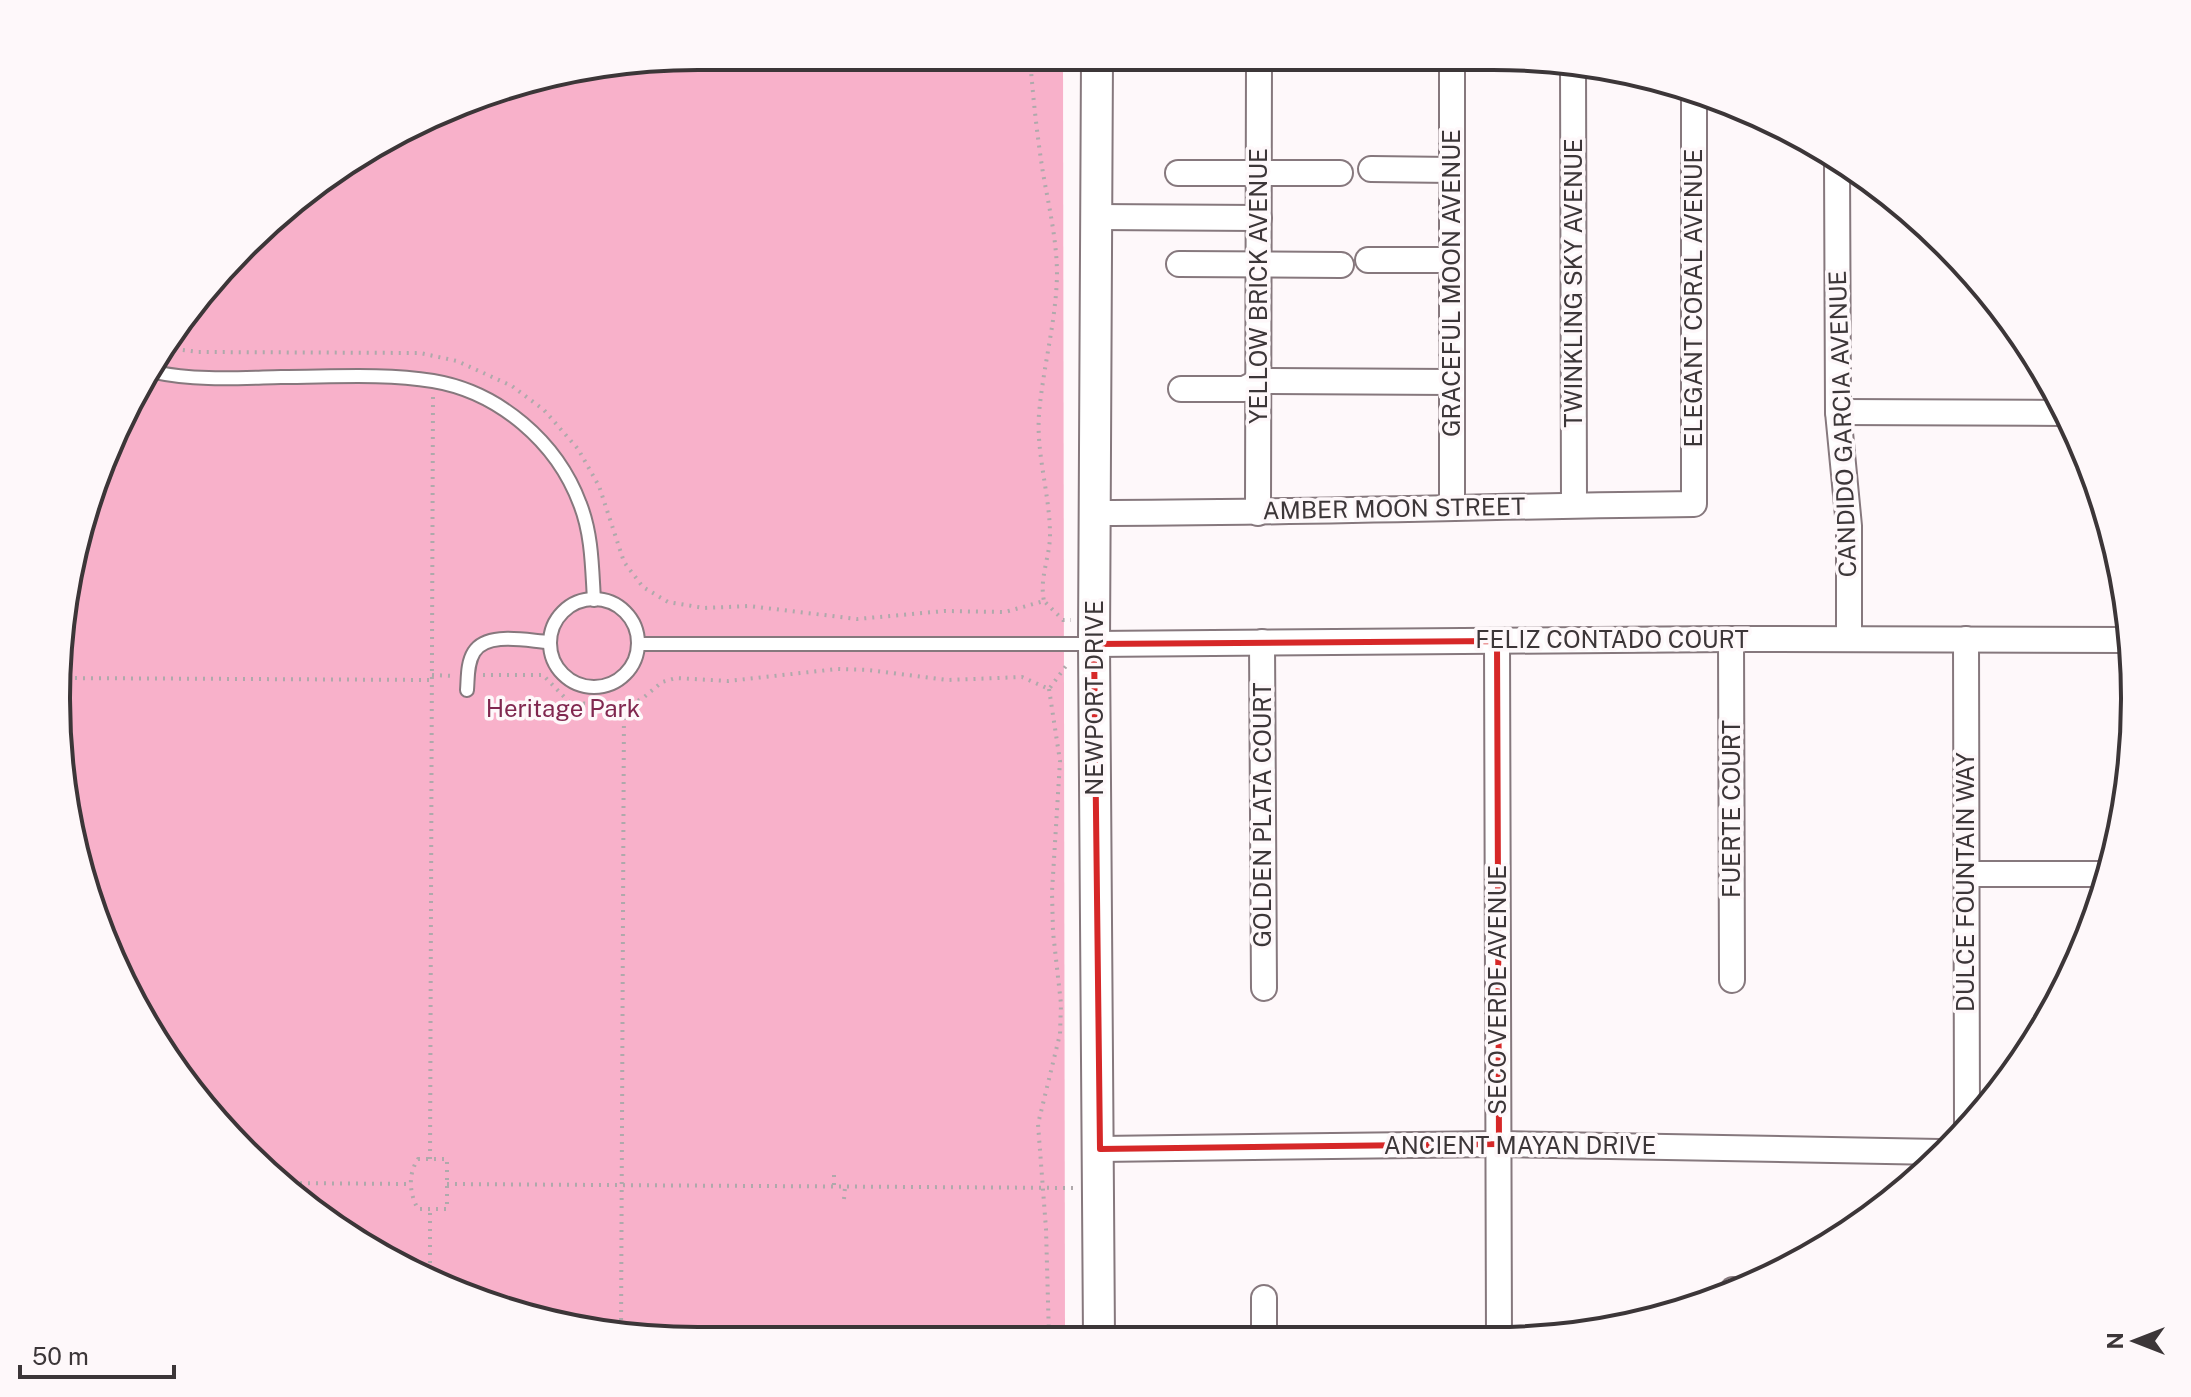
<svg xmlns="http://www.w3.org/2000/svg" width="2191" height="1397" viewBox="0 0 2191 1397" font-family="'Public Sans',sans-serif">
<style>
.green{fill:#f8b1ca}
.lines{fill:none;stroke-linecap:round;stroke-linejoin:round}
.service-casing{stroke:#86787d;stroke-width:16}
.minor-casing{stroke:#86787d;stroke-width:28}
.tertiary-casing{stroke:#86787d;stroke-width:34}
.path{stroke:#afa9ab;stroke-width:4;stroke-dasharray:2 6;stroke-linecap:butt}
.service{stroke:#fff;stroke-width:12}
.minor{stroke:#fff;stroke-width:24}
.tertiary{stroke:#fff;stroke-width:30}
.marked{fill:none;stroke:#d62828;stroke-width:6;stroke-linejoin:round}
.labels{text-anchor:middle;stroke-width:7;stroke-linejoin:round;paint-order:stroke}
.street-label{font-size:24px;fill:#3c3638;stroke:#fef8fa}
.park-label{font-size:24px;fill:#80274f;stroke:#fef8fa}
.rim{fill:none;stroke:#3c3638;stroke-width:4}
</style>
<rect width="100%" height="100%" fill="#fef8fa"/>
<polygon class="green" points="698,56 1063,58 1065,1338 615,1336 453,1292 307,1208 165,1056 78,865 56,698 90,492 188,308 341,165 492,90"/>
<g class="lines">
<g class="service-casing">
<g id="service">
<path d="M 154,372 C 196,381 239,378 281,377 C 331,377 383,373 433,381 C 499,392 557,442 580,504 C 592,534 592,568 594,600"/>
<circle cx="594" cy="643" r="44"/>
<polyline points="638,644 1094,644"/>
<path d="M 467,690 C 468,678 467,663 474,652 C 487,631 528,641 549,642"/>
</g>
</g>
<g class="minor-casing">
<g id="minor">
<polyline points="1452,61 1452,506"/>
<polyline points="1573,61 1574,505"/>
<polyline points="1837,162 1838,412 1849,526 1849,639"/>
<polyline points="1371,169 1452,170"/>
<polyline points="1178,173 1340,173"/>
<polyline points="1096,217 1259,218"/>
<polyline points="1368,260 1452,260"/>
<polyline points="1179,264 1341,265"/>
<polyline points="1181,389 1244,389 1260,381 1452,382"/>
<polyline points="1838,412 2065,413"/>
<path d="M 1094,513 C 1294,513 1494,506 1694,504 L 1694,93"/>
<polyline points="1258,513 1259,59"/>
<polyline points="1731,639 1732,980"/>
<polyline points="1966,639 1967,1125"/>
<polyline points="1497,641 1499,1339"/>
<polyline points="1262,642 1264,988"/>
<polyline points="1094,644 1731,639 2130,640"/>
<polyline points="1966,874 2110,874"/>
<polyline points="1100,1149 1499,1144 1940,1152"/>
<polyline points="1733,1290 1733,1291"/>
<polyline points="1264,1298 1264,1338"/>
</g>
</g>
<g class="tertiary-casing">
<polyline id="tertiary" points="1097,58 1094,644 1099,1338"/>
</g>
<g class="path">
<path d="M 1030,58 C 1033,97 1037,135 1043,173 C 1049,207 1057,241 1057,275 C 1056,322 1043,367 1039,414 C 1036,454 1050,495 1050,535 C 1050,557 1039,578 1044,601"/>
<polyline points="167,348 198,352 420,353 457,361 512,386 544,410 578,449 599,486 624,562 643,587 668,602 704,608 749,606 857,619 945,611 1005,612 1044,601 1063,620 1071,620"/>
<polyline points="432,675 455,676"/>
<polyline points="483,675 543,675 570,703 630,705 643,698 662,682 676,678 728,681 837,669 869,670 948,680 1022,677 1049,689 1066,666"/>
<polyline points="59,678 432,680"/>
<polyline points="1049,689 1060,761 1052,892 1053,932 1061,1004 1060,1034 1038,1124 1046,1229 1049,1337"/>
<path d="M 418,1159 L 447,1159 L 447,1209 L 418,1209 C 409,1193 408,1174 418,1159 Z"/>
<polyline points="430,1159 433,397"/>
<polyline points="834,1175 834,1187"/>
<polyline points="284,1183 411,1184"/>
<polyline points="447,1184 1074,1188"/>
<polyline points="844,1199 845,1187"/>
<polyline points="430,1279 430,1209"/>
<polyline points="621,1336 624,705"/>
</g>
<use href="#service" class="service"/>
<use href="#minor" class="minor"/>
<use href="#tertiary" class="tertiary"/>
</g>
<path class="marked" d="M 1497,641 L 1499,1144 L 1100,1149 L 1094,644 Z"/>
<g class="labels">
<g class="street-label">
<text transform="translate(1452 283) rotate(-90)" y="8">GRACEFUL MOON AVENUE</text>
<text transform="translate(1574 283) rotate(-90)" y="8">TWINKLING SKY AVENUE</text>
<text transform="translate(1259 286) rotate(-90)" y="8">YELLOW BRICK AVENUE</text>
<text transform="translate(1694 298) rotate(-90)" y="8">ELEGANT CORAL AVENUE</text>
<text transform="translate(1843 424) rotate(-92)" y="8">CANDIDO GARCIA AVENUE</text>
<text transform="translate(1394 509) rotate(-1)" y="8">AMBER MOON STREET</text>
<text x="1612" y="648">FELIZ CONTADO COURT</text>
<text transform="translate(1095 698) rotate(-90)" y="8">NEWPORT DRIVE</text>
<text transform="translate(1732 809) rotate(-90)" y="8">FUERTE COURT</text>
<text transform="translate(1263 815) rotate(-90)" y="8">GOLDEN PLATA COURT</text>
<text transform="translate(1966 882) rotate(-90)" y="8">DULCE FOUNTAIN WAY</text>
<text transform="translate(1498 990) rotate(-90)" y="8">SECO VERDE AVENUE</text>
<text x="1520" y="1154">ANCIENT MAYAN DRIVE</text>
</g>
<g class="park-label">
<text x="563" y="717">Heritage Park</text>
</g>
</g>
<path d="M0 0H2191V1397H0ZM698 70H1493A628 628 0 0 1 2121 698V699A628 628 0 0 1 1493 1327H698A628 628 0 0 1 70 699V698A628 628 0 0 1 698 70Z" fill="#fef8fa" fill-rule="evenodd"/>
<path class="rim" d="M698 70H1493A628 628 0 0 1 2121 698V699A628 628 0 0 1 1493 1327H698A628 628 0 0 1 70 699V698A628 628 0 0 1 698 70Z"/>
<g transform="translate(2135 1341) rotate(270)" stroke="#fef8fa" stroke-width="6" paint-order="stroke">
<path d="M0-6L14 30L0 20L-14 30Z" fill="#3c3638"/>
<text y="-12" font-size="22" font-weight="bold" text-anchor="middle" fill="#3c3638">N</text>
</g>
<path d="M20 1365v12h154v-12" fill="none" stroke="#3c3638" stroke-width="4"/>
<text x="32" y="1365" font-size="24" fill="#3c3638" stroke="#fef8fa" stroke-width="6" paint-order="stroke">50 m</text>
</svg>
